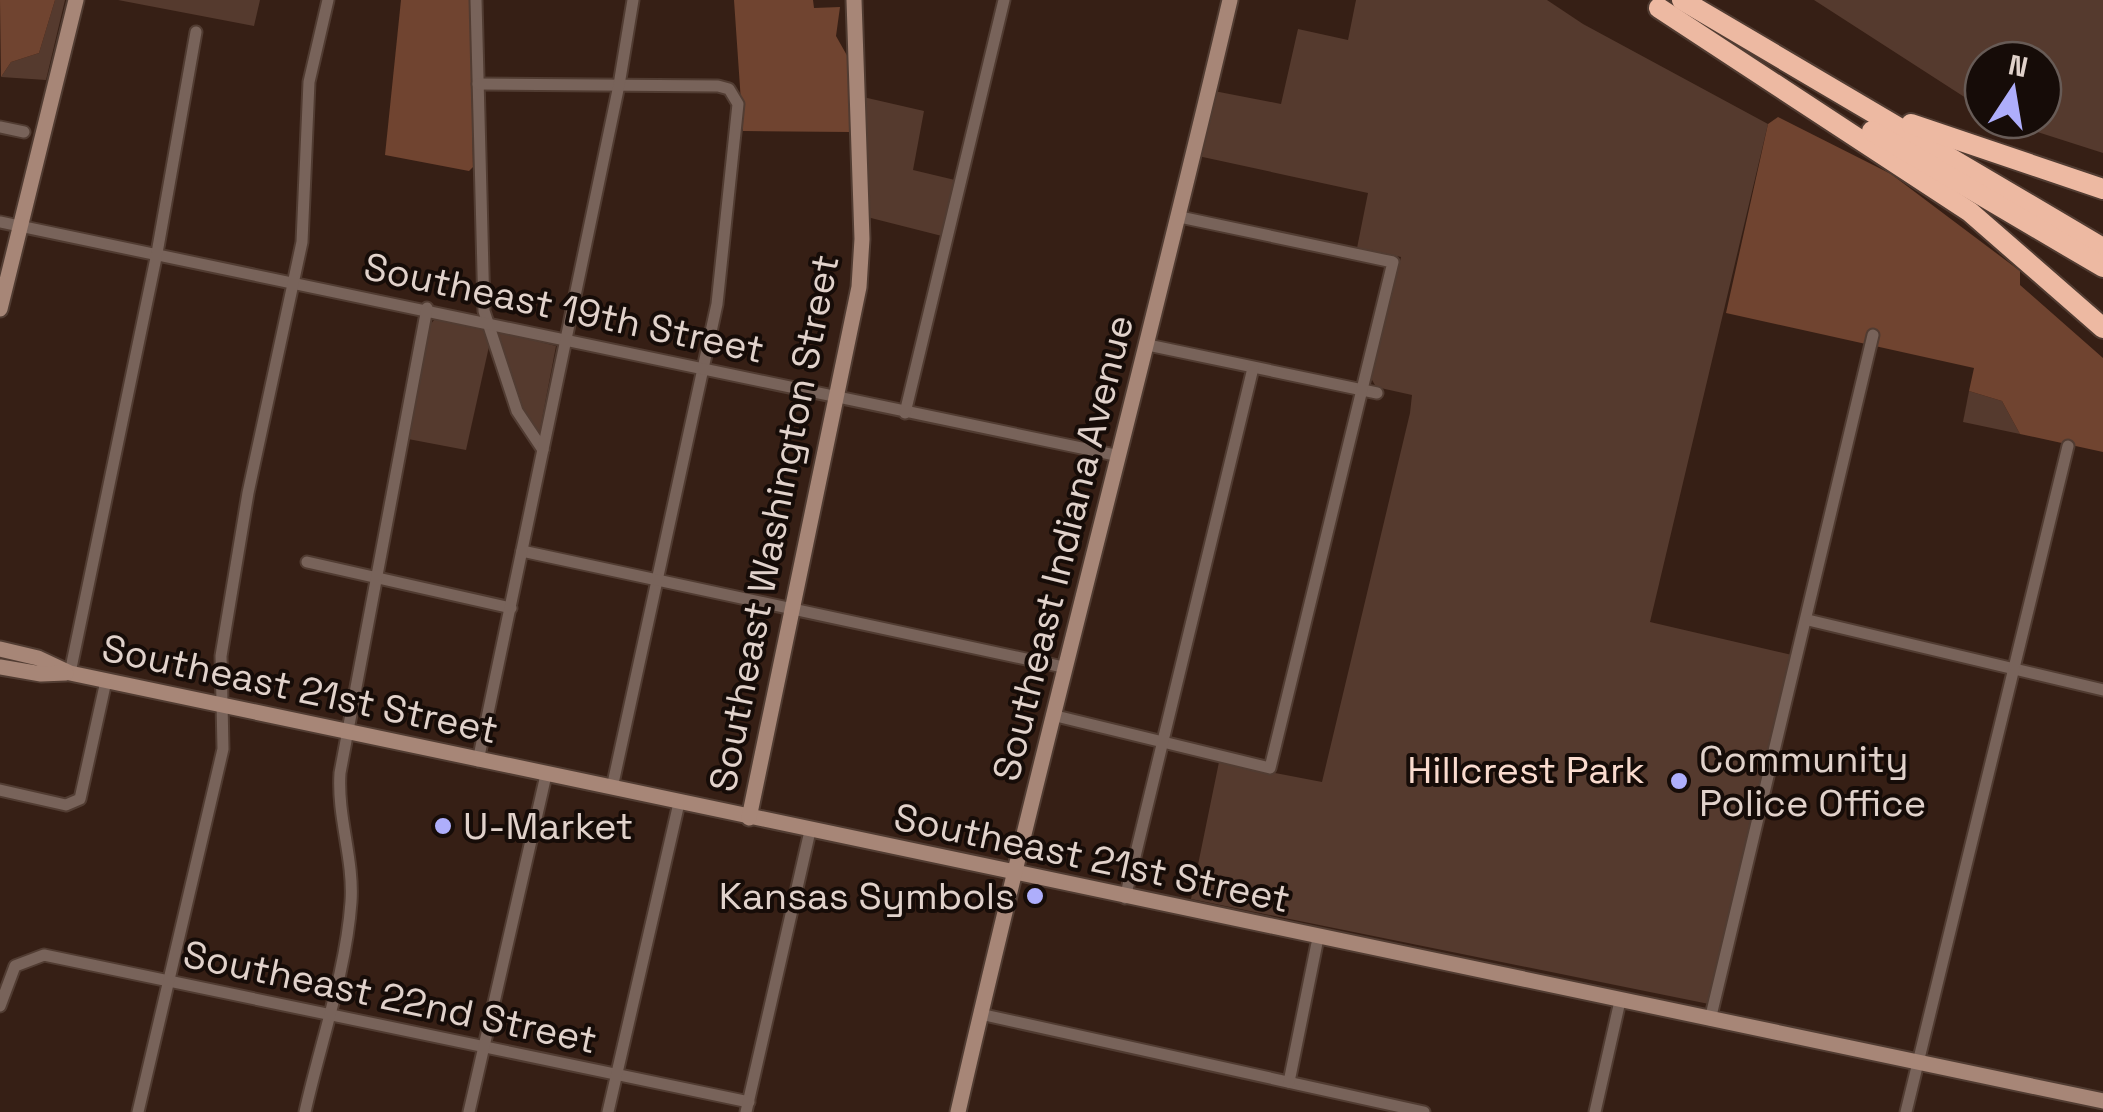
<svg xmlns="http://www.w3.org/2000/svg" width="2103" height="1112" viewBox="0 0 2103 1112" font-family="'Space Grotesk',sans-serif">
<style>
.green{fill:#553a2e}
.forest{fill:#704430}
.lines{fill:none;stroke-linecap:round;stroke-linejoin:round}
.street-casing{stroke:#513c32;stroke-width:15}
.secondary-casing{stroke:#513c32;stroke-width:19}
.highway-casing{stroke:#513c32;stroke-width:24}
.street{stroke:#78635a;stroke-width:11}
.secondary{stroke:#a78677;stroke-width:15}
.highway{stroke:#edb9a2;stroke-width:20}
.poi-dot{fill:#aeaefb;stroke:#160c08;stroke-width:4}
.labels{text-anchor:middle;stroke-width:8;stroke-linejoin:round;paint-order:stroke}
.street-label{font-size:38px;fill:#e1d2cb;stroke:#160c08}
.poi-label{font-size:38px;fill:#e1d2cb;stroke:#160c08;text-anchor:start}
.park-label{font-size:38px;fill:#fadbce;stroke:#160c08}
</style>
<rect width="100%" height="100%" fill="#361f15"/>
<g class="green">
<polygon points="55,0 65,0 46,80 1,77 11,62 39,53"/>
<polygon points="118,0 260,0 254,26"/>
<polygon points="1356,0 1547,0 1583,24 1768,124 1650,622 1792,655 1709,1004 1191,899 1219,762 1322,782 1410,413 1412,395 1376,387 1371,378 1401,257 1357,248 1368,193 1198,156 1214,91 1281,104 1298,29 1348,40"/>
<polygon points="1814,0 2103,0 2103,153 2000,120 2043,120 2043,60 1983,60 1983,109"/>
<polygon points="863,97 924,111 913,170 955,180 942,236 867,217"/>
<polygon points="436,318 486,328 490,342 466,450 408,439 428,327"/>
<polygon points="497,331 556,346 539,435 519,404"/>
<polygon points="1969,391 2002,401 2020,434 1963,422"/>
</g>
<g class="forest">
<polygon points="0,0 55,0 39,53 11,62 1,77"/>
<polygon points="401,0 470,0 473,167 469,171 385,155"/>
<polygon points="734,0 813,0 814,8 840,7 836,36 849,59 851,132 743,131"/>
<polygon points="1778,117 1891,174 2020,271 2020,285 2103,358 2103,452 2020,434 2002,401 1969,391 1974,368 1726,313 1768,124"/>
</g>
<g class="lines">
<g class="street-casing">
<g id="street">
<polyline points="476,0 484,311 517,411 543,450"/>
<polyline points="478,84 718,86 729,89 738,104 717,304 612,788"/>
<polyline points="0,127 24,132"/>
<polyline points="0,222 1115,455"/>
<polyline points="1148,345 1377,393"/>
<polyline points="905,413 1004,0"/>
<polyline points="522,551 1063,667"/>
<polyline points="307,562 511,608"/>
<polyline points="1808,620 2103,690"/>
<polyline points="70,673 157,253 196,32"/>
<polyline points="1052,715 1270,768 1393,262 1180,217"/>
<polyline points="478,761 619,85 633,0"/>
<polyline points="0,790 66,805 80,799 106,681"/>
<polyline points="1125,898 1253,368"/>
<polyline points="0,1006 15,966 44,955 749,1102"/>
<polyline points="980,1014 1424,1112"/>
<polyline points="1710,1020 1873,335"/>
<polyline points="1289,1082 1318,938"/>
<polyline points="138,1112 223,749 221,656 248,493 302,242 309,82 328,0"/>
<path d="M 305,1112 C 320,1044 346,972 351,902 C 354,859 337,817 340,773 L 427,308"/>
<polyline points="469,1112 546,775"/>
<polyline points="608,1112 679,803"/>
<polyline points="746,1112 810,831"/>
<polyline points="1595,1112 1620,1001"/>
<polyline points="1906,1112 2068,446"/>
</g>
</g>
<g class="secondary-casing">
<g id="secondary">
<polyline points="0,309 76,0"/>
<polyline points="0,649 38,658 70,673 2103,1101"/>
<polyline points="0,667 41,674 66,673"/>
<polyline points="749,818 859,287 862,239 854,0"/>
<path d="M 958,1112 C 1043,740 1143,372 1230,0"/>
</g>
</g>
<g class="highway-casing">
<g id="highway">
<polyline points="1682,0 2103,248"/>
<polyline points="1659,8 1970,212 2103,328"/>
<polyline points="1911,124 2103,189"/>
<polyline points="1872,131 2103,267"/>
</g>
</g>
<use href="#street" class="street"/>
<use href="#secondary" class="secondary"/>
<use href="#highway" class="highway"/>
</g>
<g class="poi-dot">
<circle cx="1679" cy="781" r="10"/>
<circle cx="443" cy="826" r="10"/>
<circle cx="1035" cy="896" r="10"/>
</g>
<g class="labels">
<g class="street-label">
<text transform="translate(564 308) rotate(12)" y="13">Southeast 19th Street</text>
<text transform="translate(774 523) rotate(-79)" y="13">Southeast Washington Street</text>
<text transform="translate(1063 548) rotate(-76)" y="13">Southeast Indiana Avenue</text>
<text transform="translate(300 689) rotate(12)" y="13">Southeast 21st Street</text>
<text transform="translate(1092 858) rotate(12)" y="13">Southeast 21st Street</text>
<text transform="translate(390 997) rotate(12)" y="13">Southeast 22nd Street</text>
</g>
<g class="poi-label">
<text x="1699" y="772">Community<tspan x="1699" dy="44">Police Office</tspan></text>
<text x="463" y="839">U-Market</text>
<text x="1015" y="909" text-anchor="end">Kansas Symbols</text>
</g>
<g class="park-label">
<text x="1526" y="783">Hillcrest Park</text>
</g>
</g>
<g transform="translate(2013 90) rotate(12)"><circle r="48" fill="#160c08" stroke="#675b56" stroke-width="2.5"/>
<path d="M0-8L18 38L0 25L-18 38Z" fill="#aeaefb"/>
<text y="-15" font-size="28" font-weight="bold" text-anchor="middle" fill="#e1d2cb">N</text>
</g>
</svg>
